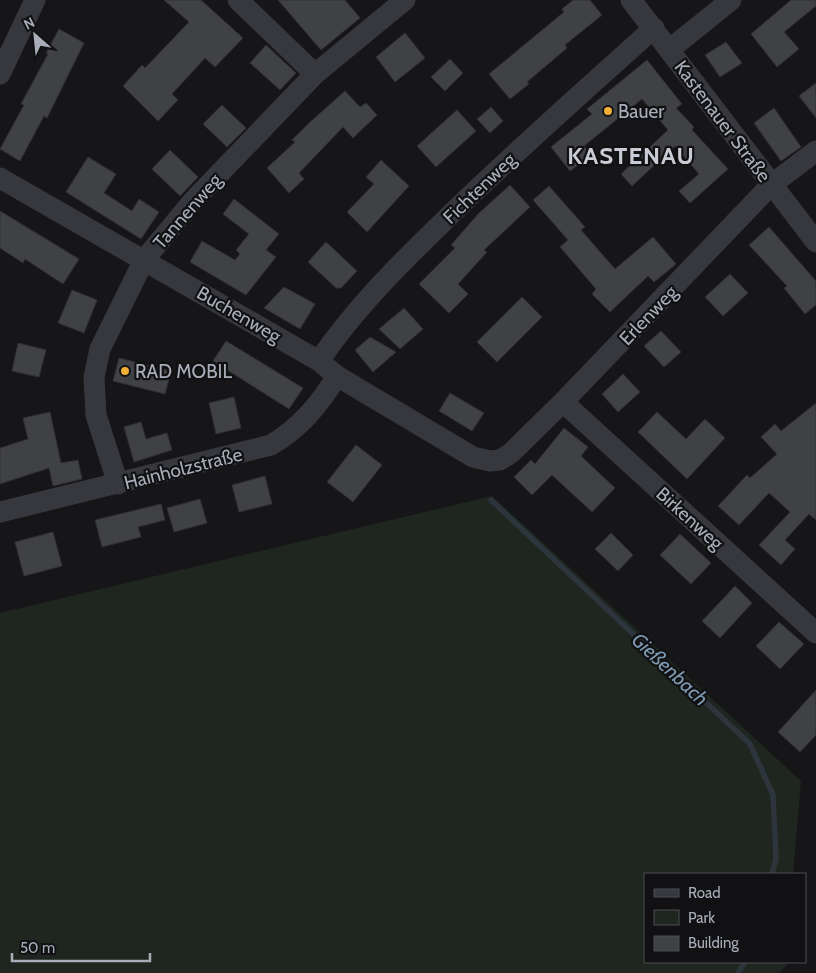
<svg xmlns="http://www.w3.org/2000/svg" width="816" height="973" viewBox="0 0 816 973" font-family="Cabin,sans-serif">
<style>
.green{fill:#1e261f}
.lines{fill:none;stroke-linecap:round;stroke-linejoin:round}
.stream{stroke:#2c353c;stroke-width:5.5}
.building{fill:#404145;stroke:#303034}
.minor{stroke:#37383d;stroke-width:21}
.poi-dot{fill:#f2b134;stroke:#111113;stroke-width:2}
.labels{text-anchor:middle;stroke-width:4.5;stroke-linejoin:round;paint-order:stroke}
.poi-label{font-size:19px;fill:#a8adb8;stroke:#111113;text-anchor:start}
.street-label{font-size:19px;fill:#a8adb8;stroke:#111113}
.water-label{font-size:20px;font-style:italic;fill:#7f9bb3;stroke:#111113}
.district-label{font-size:24px;font-weight:bold;letter-spacing:1px;fill:#c9ccd4;stroke:#111113}
</style>
<rect width="100%" height="100%" fill="#161618"/>
<polygon class="green" points="492,496 801,781 793,874 645,874 645,962 786,962 786,966 779,973 0,973 0,613"/>
<g class="lines">
<g class="stream">
<polyline points="491,500 750,744 773,795 776,859 772,874"/>
<polyline points="738,973 745,962"/>
</g>
</g>
<g class="building">
<polygon points="164,0 201,0 243,38 215,67 205,58 172,94 178,100 158,121 123,86 142,65 145,68 189,22"/>
<polygon points="278,0 345,0 360,18 321,50"/>
<polygon points="573,0 590,0 602,15 565,45 567,48 527,82 529,84 510,99 489,74 564,12 562,9"/>
<polygon points="791,0 816,0 816,6 784,32 799,49 777,67 751,34"/>
<polygon points="59,29 84,43 47,118 44,116 20,161 0,149 24,105 21,104 48,54 46,53"/>
<polygon points="405,33 425,58 395,82 376,57"/>
<polygon points="726,42 742,63 720,77 705,55"/>
<polygon points="266,45 296,73 280,90 250,63"/>
<polygon points="450,59 463,73 445,91 431,77"/>
<polygon points="647,60 682,104 676,108 694,127 692,130 728,169 690,203 679,191 699,174 675,146 632,186 621,174 668,130 642,99 584,146 591,155 570,171 551,147 592,114 587,109"/>
<polygon points="816,83 816,118 799,96"/>
<polygon points="345,91 360,107 366,103 377,115 353,138 343,127 299,173 304,179 289,193 267,168 295,142 292,140 309,123"/>
<polygon points="222,105 246,128 227,147 203,124"/>
<polygon points="491,107 503,121 490,133 477,119"/>
<polygon points="774,108 801,147 781,161 754,123"/>
<polygon points="457,110 476,131 436,167 417,146"/>
<polygon points="170,150 198,177 180,196 152,169"/>
<polygon points="88,157 116,174 104,193 132,211 139,199 159,212 141,239 66,192"/>
<polygon points="381,160 409,186 367,232 347,212 374,184 366,177"/>
<polygon points="510,185 530,207 484,250 487,252 458,284 468,294 449,313 419,284 455,248 451,245 479,213"/>
<polygon points="549,186 585,227 581,230 615,269 653,237 676,264 654,282 648,276 610,312 592,294 596,289 560,247 568,240 533,200"/>
<polygon points="234,199 279,234 266,250 276,257 246,295 190,262 202,241 235,260 240,254 236,250 249,234 223,214"/>
<polygon points="0,211 79,259 63,284 25,259 23,263 0,248"/>
<polygon points="769,227 816,281 816,305 805,314 784,288 787,286 749,245"/>
<polygon points="326,242 357,271 341,288 336,288 308,262"/>
<polygon points="730,274 748,293 723,316 705,297"/>
<polygon points="284,287 315,304 300,329 264,308"/>
<polygon points="72,290 97,300 84,333 58,323"/>
<polygon points="522,297 542,317 497,362 477,342"/>
<polygon points="404,308 423,329 400,349 379,329"/>
<polygon points="661,331 681,352 664,367 644,346"/>
<polygon points="370,337 396,352 373,372 355,350"/>
<polygon points="226,341 303,388 289,409 213,361"/>
<polygon points="18,343 46,350 39,377 12,371"/>
<polygon points="119,358 171,371 165,394 113,381"/>
<polygon points="623,374 640,392 618,412 602,394"/>
<polygon points="450,393 484,413 472,431 439,411"/>
<polygon points="234,397 241,428 216,434 209,403"/>
<polygon points="816,403 816,520 809,514 785,540 795,549 781,565 759,545 790,512 769,493 739,525 718,506 747,475 750,478 777,454 761,437 775,424 781,431"/>
<polygon points="50,412 61,463 78,460 82,479 53,486 49,468 0,484 0,448 28,439 23,418"/>
<polygon points="657,412 686,439 705,419 725,438 687,479 638,432"/>
<polygon points="141,422 146,439 167,433 172,450 134,462 124,427"/>
<polygon points="564,428 588,447 581,456 615,488 592,512 552,475 532,495 514,477 531,460 535,464"/>
<polygon points="356,445 382,465 353,502 327,482"/>
<polygon points="265,476 272,504 239,512 232,485"/>
<polygon points="200,499 207,523 174,532 167,508"/>
<polygon points="161,504 165,520 138,527 141,537 102,547 95,520"/>
<polygon points="53,532 62,566 24,576 15,542"/>
<polygon points="611,533 633,555 618,571 595,549"/>
<polygon points="680,534 711,563 691,584 660,555"/>
<polygon points="735,586 752,603 720,638 702,621"/>
<polygon points="779,622 804,644 780,669 756,646"/>
<polygon points="816,690 816,735 800,752 778,732"/>
</g>
<g class="lines">
<g class="minor">
<polyline points="238,0 315,74"/>
<polyline points="631,0 816,242"/>
<polyline points="669,50 731,0"/>
<polyline points="0,74 35,0"/>
<polyline points="0,178 319,361 337,376 473,457 490,461 500,460 511,453 563,402 771,185 816,151"/>
<path d="M 319,361 C 356,306 403,261 450,215 C 516,151 585,90 654,28"/>
<polyline points="563,402 816,633"/>
<polyline points="118,484 96,415 94,377 100,349 144,260 193,201 315,74 405,0"/>
<path d="M 0,512 L 271,445 C 300,428 319,405 337,376"/>
</g>
</g>
<g class="poi-dot">
<circle cx="608" cy="111" r="5"/>
<circle cx="125" cy="371" r="5"/>
</g>
<g class="labels">
<g class="poi-label">
<text x="618" y="118">Bauer</text>
<text x="135" y="378">RAD MOBIL</text>
</g>
<g class="street-label">
<text transform="translate(723 121) rotate(53)" y="7">Kastenauer Straße</text>
<text transform="translate(479 188) rotate(-44)" y="7">Fichtenweg</text>
<text transform="translate(187 211) rotate(-49)" y="7">Tannenweg</text>
<text transform="translate(239 314) rotate(30)" y="7">Buchenweg</text>
<text transform="translate(648 315) rotate(-46)" y="7">Erlenweg</text>
<text transform="translate(183 468) rotate(-14)" y="7">Hainholzstraße</text>
<text transform="translate(690 518) rotate(42)" y="7">Birkenweg</text>
</g>
<g class="water-label">
<text transform="translate(670 669) rotate(43)" y="7">Gießenbach</text>
</g>
<g class="district-label">
<text x="631" y="164">KASTENAU</text>
</g>
</g>
<rect x="644" y="873" width="162" height="90" fill="#111113" stroke="#4d4f55"/>
<rect x="654" y="889" width="25" height="8" fill="#37383d" stroke="#4d4f55"/>
<text x="688" y="898" font-size="15" fill="#a8adb8">Road</text>
<rect x="654" y="910" width="25" height="15" fill="#1e261f" stroke="#4d4f55"/>
<text x="688" y="923" font-size="15" fill="#a8adb8">Park</text>
<rect x="654" y="936" width="25" height="15" fill="#404145" stroke="#4d4f55"/>
<text x="688" y="948" font-size="15" fill="#a8adb8">Building</text>
<g transform="translate(35 35) rotate(333)" stroke="#111113" stroke-width="4" paint-order="stroke">
<path d="M0-4L9 19L0 12L-9 19Z" fill="#a8adb8"/>
<text y="-8" font-size="14" font-weight="bold" text-anchor="middle" fill="#a8adb8">N</text>
</g>
<path d="M12 953v8h138v-8" fill="none" stroke="#a8adb8" stroke-width="2.5"/>
<text x="20" y="953" font-size="15" fill="#a8adb8" stroke="#111113" stroke-width="4" paint-order="stroke">50 m</text>
</svg>
